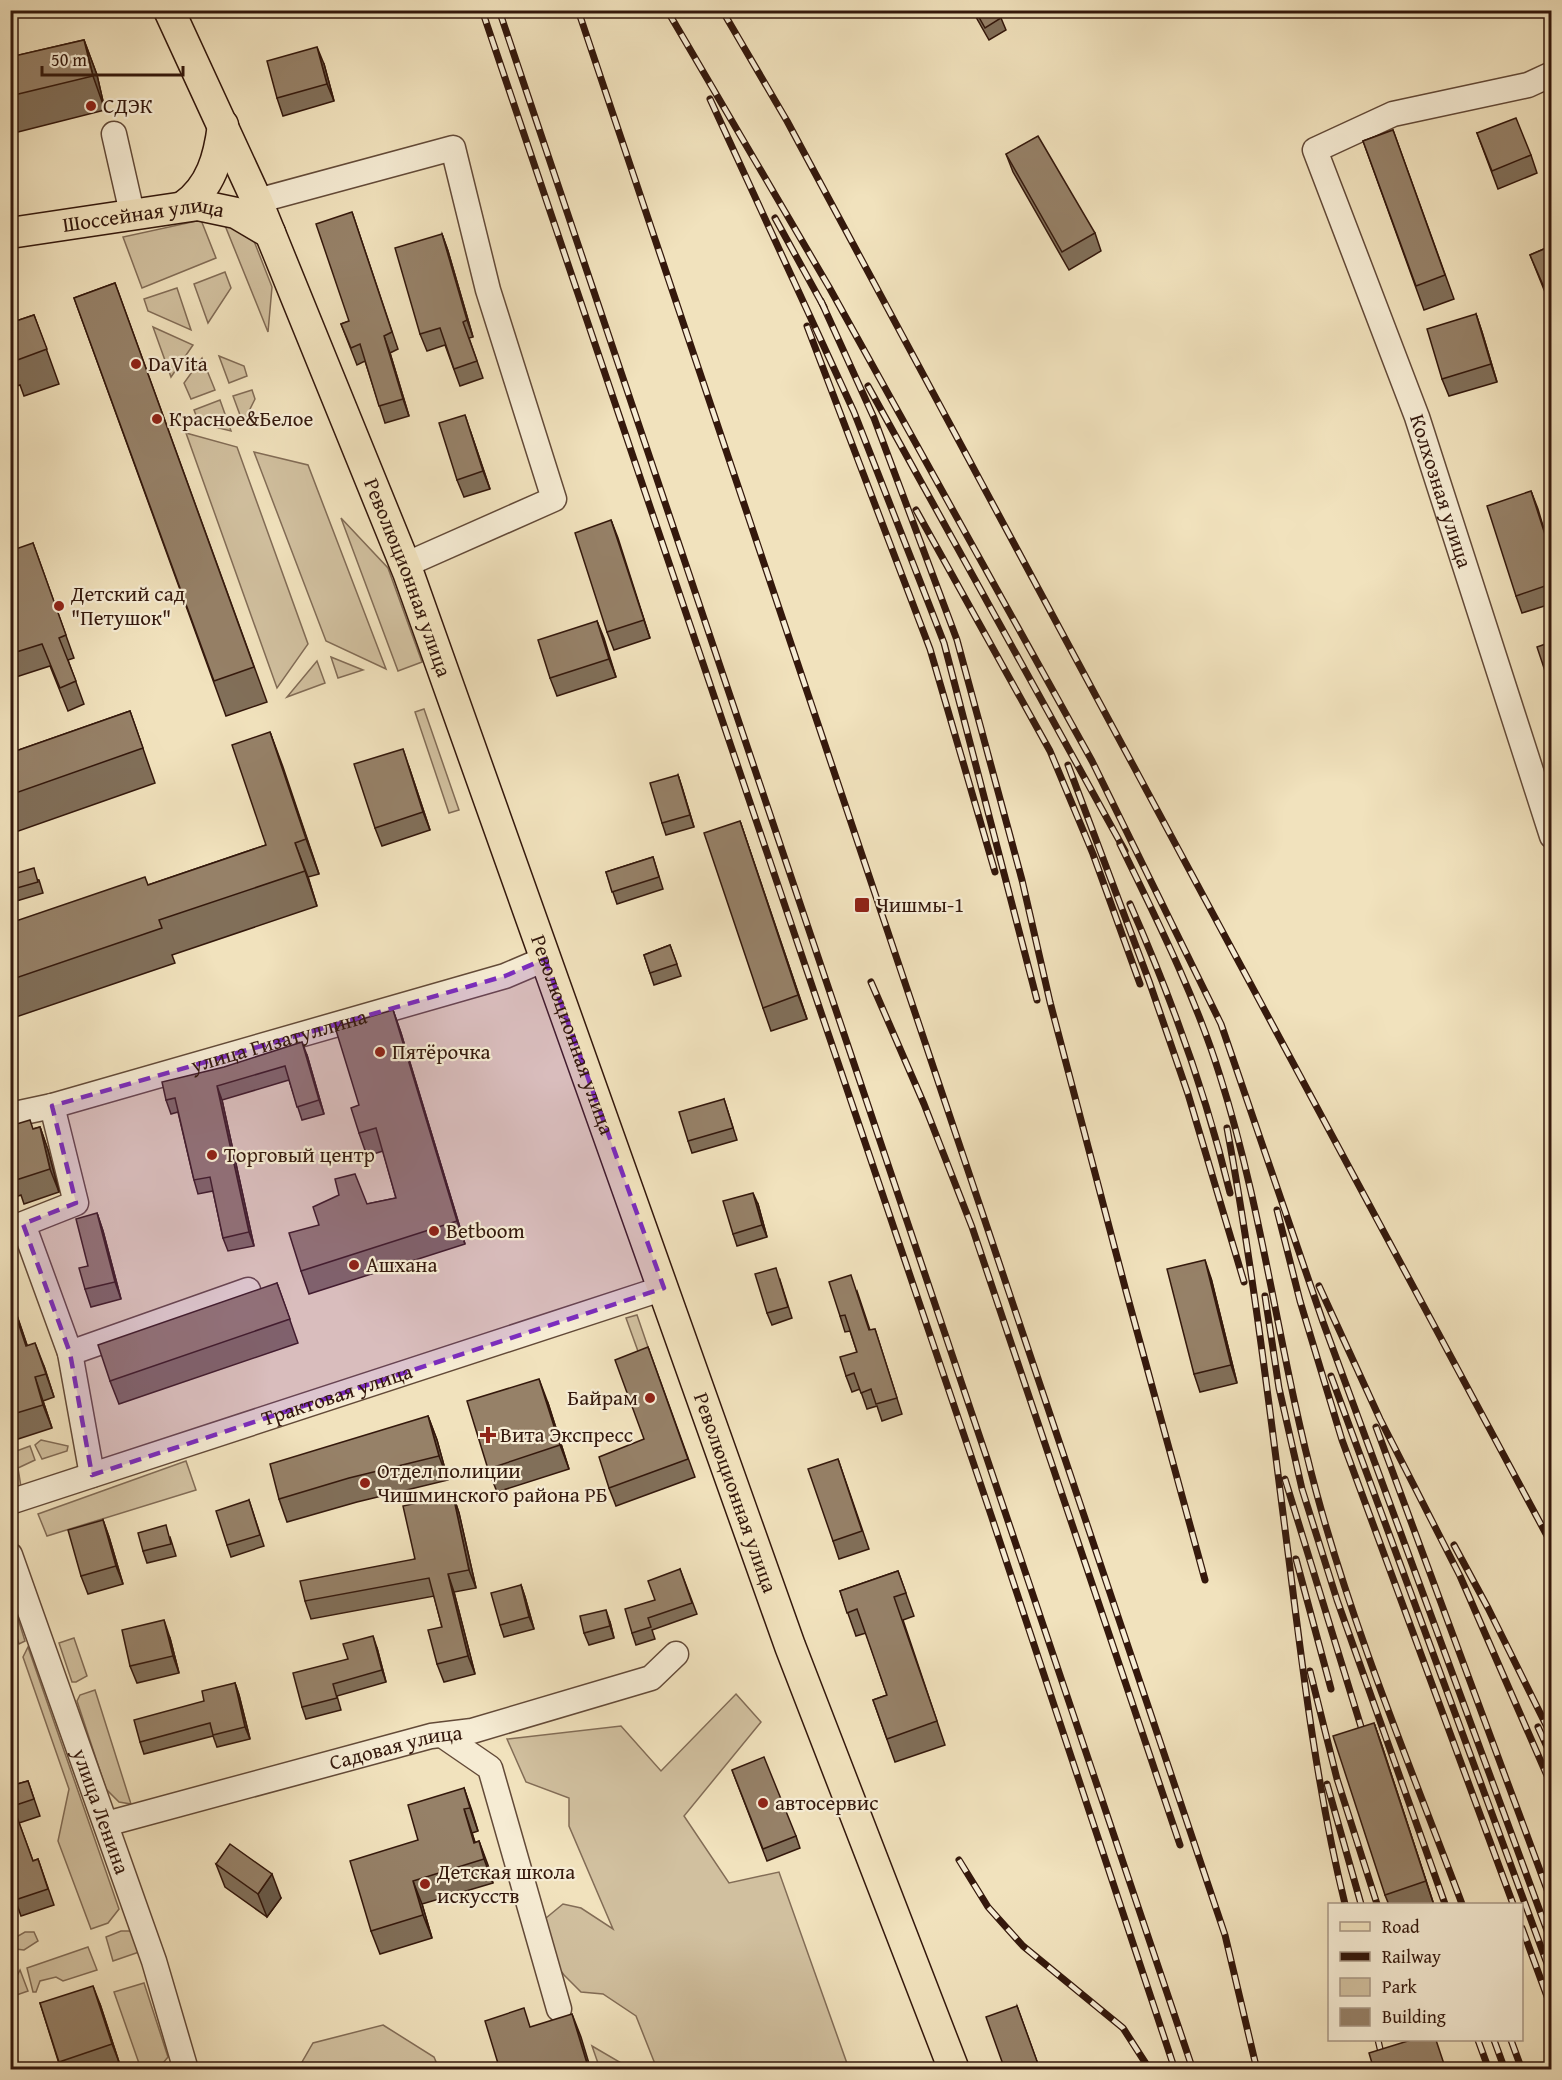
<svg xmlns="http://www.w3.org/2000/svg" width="1562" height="2080" viewBox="0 0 1562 2080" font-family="'Gentium Book Plus',serif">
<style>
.green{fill:#d1c09f;stroke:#826c56;stroke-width:1.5}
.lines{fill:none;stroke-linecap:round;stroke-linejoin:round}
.minor-casing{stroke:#634a38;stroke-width:27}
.major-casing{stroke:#34180c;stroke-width:33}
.minor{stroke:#f6ecd4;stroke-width:24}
.major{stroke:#f1e2bd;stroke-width:30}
.rail-casing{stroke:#34180c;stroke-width:7}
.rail{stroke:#f6ecd4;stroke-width:4.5;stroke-dasharray:14;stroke-linecap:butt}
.wall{fill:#816f59;stroke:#34180c;stroke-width:1.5}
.shaded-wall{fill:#695a49;stroke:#34180c;stroke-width:1.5}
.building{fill:#968168;stroke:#34180c;stroke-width:1.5}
.marked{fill:#7b2cbf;fill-opacity:0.2;stroke:#7b2cbf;stroke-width:4.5;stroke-dasharray:12 8;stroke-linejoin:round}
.poi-dot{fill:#8f2418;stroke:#f6ecd4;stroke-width:2}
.labels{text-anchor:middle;stroke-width:4.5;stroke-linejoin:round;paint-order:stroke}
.poi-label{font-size:21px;fill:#34180c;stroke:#f6ecd4;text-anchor:start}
.street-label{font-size:21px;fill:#34180c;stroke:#f6ecd4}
</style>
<rect width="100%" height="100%" fill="#f1e2bd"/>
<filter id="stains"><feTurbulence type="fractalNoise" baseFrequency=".00333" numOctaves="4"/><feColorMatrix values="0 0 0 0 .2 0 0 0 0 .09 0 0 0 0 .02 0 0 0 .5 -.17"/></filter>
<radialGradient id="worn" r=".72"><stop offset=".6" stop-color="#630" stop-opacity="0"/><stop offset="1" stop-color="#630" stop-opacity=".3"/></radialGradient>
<g class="green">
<polygon points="201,220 216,258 142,288 123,237"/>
<polygon points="224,223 254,241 272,287 268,332"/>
<polygon points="225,272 231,288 208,323 194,284"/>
<polygon points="177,288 191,330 148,311 144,299"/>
<polygon points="153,327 193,345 171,377"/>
<polygon points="219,356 244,366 247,376 229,383"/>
<polygon points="202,358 215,390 191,399 184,383"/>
<polygon points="252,390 255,399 243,423 233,396"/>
<polygon points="220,400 231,431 199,423 194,410"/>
<polygon points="186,433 237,447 308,644 277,688"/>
<polygon points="254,452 308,465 386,669 326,641"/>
<polygon points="341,518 388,568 422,662 398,671"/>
<polygon points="331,657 363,670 338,678"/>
<polygon points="317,661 325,683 287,697"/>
<polygon points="424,709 459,810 449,813 415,712"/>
<polygon points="637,1315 649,1350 639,1354 626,1318"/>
<polygon points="41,1440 68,1446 67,1451 42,1459 35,1445"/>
<polygon points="30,1446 35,1460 18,1468 21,1487 11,1489 11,1453"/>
<polygon points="186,1461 196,1490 47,1536 38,1514"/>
<polygon points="11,1596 25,1641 19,1644 11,1620"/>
<polygon points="74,1638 87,1676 76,1682 72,1682 59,1643"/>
<polygon points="28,1647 119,1909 108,1923 91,1929 58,1841 69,1789 23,1657"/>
<polygon points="95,1690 131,1804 119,1802 106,1789 77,1701 80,1695"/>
<polygon points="736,1694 761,1722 684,1816 729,1883 779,1872 849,2069 657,2069 636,2016 603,1994 581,1992 564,1975 546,1952 540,1923 563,1904 581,1908 613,1929 569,1826 569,1798 526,1782 507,1739 621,1726 661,1771"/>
<polygon points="121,1931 134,1931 142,1951 113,1961 106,1937"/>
<polygon points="25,1932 34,1932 38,1941 24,1950 15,1949 11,1940"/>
<polygon points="88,1947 97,1970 63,1981 56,1977 40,1981 36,1992 33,1992 27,1968"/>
<polygon points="20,1970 28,1991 11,1997 11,1988"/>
<polygon points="144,1983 168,2057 158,2069 141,2069 114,1992"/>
<polygon points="383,2025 434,2057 439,2069 298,2069 313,2043"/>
<polygon points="592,2046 623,2064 621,2069 600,2069"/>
</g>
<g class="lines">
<g class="minor-casing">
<g id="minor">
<path id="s1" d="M 1552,74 L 1528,85 L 1393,114 L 1315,150 L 1417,417 L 1552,836"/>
<polyline points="114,134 132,213"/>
<polyline points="257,201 453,148 488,290 554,499 405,565"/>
<polyline points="52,1106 76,1203 23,1224 70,1353 92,1475"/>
<path id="s2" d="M 10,1115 L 52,1106 L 505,976 L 545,959"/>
<polyline points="70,1353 248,1290"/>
<path id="s3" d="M 10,1502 L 664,1288"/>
<path id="s4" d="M 10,1555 L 154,1961 L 186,2070"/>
<polyline points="442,1735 490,1768 559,2009"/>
<path id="s5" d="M 106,1824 L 431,1736 L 472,1731 L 651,1678 L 676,1654"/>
</g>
</g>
<g class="major-casing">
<g id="major">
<path id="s6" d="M 169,10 L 257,201 L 408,572 L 790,1646 L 954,2070"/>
<path d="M 184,206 C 211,187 219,157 223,125"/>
<path id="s7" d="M 10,233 L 198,205 L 236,213 L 270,233"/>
</g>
</g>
<use href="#minor" class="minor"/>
<use href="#major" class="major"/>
<g class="rail-casing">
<g id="rail">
<polyline points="482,10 991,1515 1175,2070"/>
<polyline points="499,10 1193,2070"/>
<polyline points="578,10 1225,1935 1257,2070"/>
<polyline points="667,10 829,287 1092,761 1221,1024 1323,1322 1552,1944"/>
<polyline points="722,10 787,121 1552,1545"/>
<polyline points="710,99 854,412 944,643 1037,1000"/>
<polyline points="775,218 824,307"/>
<polyline points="821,301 874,418 957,640 1022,880 1050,1002 1126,1291 1205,1580"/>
<polyline points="807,326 930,649 995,872"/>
<polyline points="868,386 1125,851"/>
<polyline points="916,510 1050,751 1093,854 1140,984"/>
<polyline points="1068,765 1149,981 1188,1094 1244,1282"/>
<path d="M 1120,844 C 1157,920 1195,995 1220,1076 C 1263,1211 1279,1354 1316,1491 C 1354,1632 1411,1768 1462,1904"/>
<path d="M 1130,904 C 1171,997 1206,1094 1230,1193"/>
<polyline points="871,982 924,1104 972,1227 1180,1845"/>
<path d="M 1227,1128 C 1254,1273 1271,1421 1290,1568 C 1304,1681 1318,1794 1345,1904"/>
<polyline points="1277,1210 1300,1301 1342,1440 1513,1904"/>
<polyline points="1319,1286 1380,1419 1460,1576 1552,1787"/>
<polyline points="1265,1296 1279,1388 1302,1489 1337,1600 1445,1904"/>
<polyline points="1331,1376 1552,1977"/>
<polyline points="1376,1427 1552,1903"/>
<polyline points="1285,1479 1366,1743"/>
<polyline points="1454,1545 1488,1608 1552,1737"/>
<polyline points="1296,1559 1331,1689"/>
<polyline points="1310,1671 1337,1779 1377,1904"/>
<polyline points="1538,1727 1552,1758"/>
<polyline points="1327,1784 1361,1904"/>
<polyline points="959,1860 988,1907 1023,1946 1123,2028 1150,2070"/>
<polyline points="1522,1928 1552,2010"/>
<polyline points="1378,2040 1385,2070"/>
<polyline points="1478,2040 1489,2070"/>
<polyline points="1494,2040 1505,2070"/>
<polyline points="1511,2040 1522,2070"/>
</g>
</g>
<use href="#rail" class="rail"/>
</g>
<g class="wall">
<polygon points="972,10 997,10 1001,18 1006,30 989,40"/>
<polygon points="84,40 97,75 105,110 10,134 10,57"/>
<polygon points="324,64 334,101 283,116 277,98"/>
<polygon points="1393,130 1454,299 1424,310 1363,141"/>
<polygon points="1477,133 1531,155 1537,173 1498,189"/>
<polygon points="1006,154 1095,233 1101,251 1069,270 1013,172"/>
<polygon points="352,212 398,349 390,353 409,416 385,423 365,361 357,365 341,324 349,321"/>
<polygon points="442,234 448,251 473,337 469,338 483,378 460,386 445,345 427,351 420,334"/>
<polygon points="1551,246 1551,307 1530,255"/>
<polygon points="115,283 267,702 226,716 74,298"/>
<polygon points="1476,314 1482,332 1497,382 1449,396 1442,379"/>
<polygon points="34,315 59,384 24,396 20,385 10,388 10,323"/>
<polygon points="471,433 490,489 464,497 457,480"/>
<polygon points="1531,491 1551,551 1551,604 1522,613 1516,596"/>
<polygon points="611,520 650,638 614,650 607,632"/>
<polygon points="33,543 74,658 68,660 84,704 68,711 50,666 10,679 10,565"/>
<polygon points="597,621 616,677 557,696 550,678"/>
<polygon points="130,711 155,783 10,834 10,753"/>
<polygon points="270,732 319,874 308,877 317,906 172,955 175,963 10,1019 10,923 148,885 266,845"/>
<polygon points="409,767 430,830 382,846 375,828"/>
<polygon points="678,775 694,827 666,835 662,823"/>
<polygon points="740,821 807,1019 771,1031 763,1008"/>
<polygon points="653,857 663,889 617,904 606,872"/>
<polygon points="10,875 39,880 43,893 10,903"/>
<polygon points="670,945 681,976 654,985 644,955"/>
<polygon points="393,1010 401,1033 465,1244 309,1294 301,1271 319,1225 367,1204 396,1198 383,1151 367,1156 359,1133 359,1105"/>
<polygon points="307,1055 324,1114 302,1120 289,1080 222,1100 254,1246 228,1251 223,1238 213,1191 198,1194 194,1180 178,1112 171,1114 166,1100"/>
<polygon points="724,1099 737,1140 692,1153 688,1141"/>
<polygon points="10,1126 33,1129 40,1127 48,1150 59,1192 24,1204 21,1195 10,1199"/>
<polygon points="758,1204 767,1237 737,1246 733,1234"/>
<polygon points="97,1213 103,1231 121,1299 91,1307 85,1289"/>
<polygon points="1211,1278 1237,1383 1200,1392 1194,1374"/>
<polygon points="780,1280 792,1318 772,1325 767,1313"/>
<polygon points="277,1283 298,1343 119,1404 110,1381"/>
<polygon points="857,1291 870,1330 875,1329 902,1414 882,1421 877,1406 867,1409 860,1389 852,1392 846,1376 857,1352 850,1331 845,1332 840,1316"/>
<polygon points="10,1295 27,1345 44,1366 54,1397 43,1401 52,1428 15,1440 10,1428"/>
<polygon points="648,1347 695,1477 616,1506 609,1488 644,1439"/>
<polygon points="548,1403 569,1469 497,1492 488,1469"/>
<polygon points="428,1416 437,1440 448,1480 357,1502 287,1522 279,1499"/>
<polygon points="838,1459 869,1549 839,1559 833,1541"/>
<polygon points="453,1495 459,1513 476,1588 454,1592 475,1674 444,1682 437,1664 442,1627 434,1596 311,1619 305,1601 415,1559"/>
<polygon points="249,1500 264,1546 231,1557 227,1545"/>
<polygon points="103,1520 109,1537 123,1584 88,1594 81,1576"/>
<polygon points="170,1537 176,1556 147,1563 143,1551"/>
<polygon points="680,1569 697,1614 652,1630 655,1639 636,1645 632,1633 655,1600"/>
<polygon points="898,1571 914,1616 903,1620 945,1745 895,1762 873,1700 887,1695 866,1633 856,1636 840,1591"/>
<polygon points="521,1585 525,1597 534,1629 504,1637 500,1625"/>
<polygon points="610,1622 614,1638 589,1645 584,1633"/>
<polygon points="170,1638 179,1673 137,1683 130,1666"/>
<polygon points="377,1648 386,1682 337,1696 341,1710 306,1719 302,1707 348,1659"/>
<polygon points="235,1683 239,1695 250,1739 217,1747 213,1736 144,1754 140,1742"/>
<polygon points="1374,1723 1382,1746 1434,1905 1389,1905 1385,1895"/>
<polygon points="10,1756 14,1766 10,1767"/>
<polygon points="732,1770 796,1836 800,1848 767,1861"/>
<polygon points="28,1781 40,1816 19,1823 33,1861 38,1859 54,1905 21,1916 15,1899 10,1901 10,1786"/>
<polygon points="464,1788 478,1831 472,1833 475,1843 479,1841 493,1883 422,1904 432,1938 380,1954 371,1931 418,1840"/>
<polygon points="216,1864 281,1898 267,1917 225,1887"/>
<polygon points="40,2003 100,2004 119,2062 95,2070 61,2070"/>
<polygon points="1017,2006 1040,2070 1005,2070"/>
<polygon points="10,2038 20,2068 16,2070 10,2070"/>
</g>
<g class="shaded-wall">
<polygon points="84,40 97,75 105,110 93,76"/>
<polygon points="317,47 324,64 334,101 327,84"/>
<polygon points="442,234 448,251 473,337 467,320"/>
<polygon points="1476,314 1482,332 1497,382 1491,364"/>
<polygon points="384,336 390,353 409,416 403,399"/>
<polygon points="465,415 471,433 490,489 483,471"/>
<polygon points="1531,491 1538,509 1551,553"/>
<polygon points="611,520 618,538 650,638 644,620"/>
<polygon points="597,621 604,638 616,677 609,659"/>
<polygon points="270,732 283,767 319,874 306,839"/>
<polygon points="403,749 430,830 423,812"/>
<polygon points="678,775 682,787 694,827 690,815"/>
<polygon points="740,821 748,845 807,1019 798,995"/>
<polygon points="295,843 308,877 317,906 305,871"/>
<polygon points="393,1010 401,1033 465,1244 457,1221"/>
<polygon points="302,1042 307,1055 324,1114 319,1100"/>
<polygon points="217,1086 222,1100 254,1246 249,1232"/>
<polygon points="40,1127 48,1150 59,1192 50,1169"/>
<polygon points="753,1193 758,1204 767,1237 762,1225"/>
<polygon points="97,1213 103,1231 121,1299 115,1282"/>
<polygon points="1205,1260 1211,1278 1237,1383 1231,1365"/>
<polygon points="10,1295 35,1369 26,1346 10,1298"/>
<polygon points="35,1343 44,1366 54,1397 46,1374"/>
<polygon points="35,1377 52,1428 43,1405"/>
<polygon points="539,1379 548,1403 569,1469 560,1445"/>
<polygon points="428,1416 437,1440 448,1480 439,1456"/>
<polygon points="453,1495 459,1513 476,1588 469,1570"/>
<polygon points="103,1520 109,1537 123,1584 116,1566"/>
<polygon points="448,1574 454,1592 475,1674 468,1656"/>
<polygon points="521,1585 525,1597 534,1629 529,1617"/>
<polygon points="606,1610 610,1622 614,1638 610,1626"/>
<polygon points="164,1620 170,1638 179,1673 173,1656"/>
<polygon points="373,1636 377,1648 386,1682 382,1670"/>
<polygon points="235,1683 239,1695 250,1739 245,1727"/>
<polygon points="1374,1723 1382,1746 1434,1905 1426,1881"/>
<polygon points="464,1788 472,1811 478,1831 470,1808"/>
<polygon points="464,1809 481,1860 474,1843"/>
<polygon points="479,1841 488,1865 493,1883 484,1859"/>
<polygon points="272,1874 281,1898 267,1917 258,1894"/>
<polygon points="413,1881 422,1904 432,1938 423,1915"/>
<polygon points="93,1986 100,2004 119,2062 112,2044"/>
<polygon points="572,2014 581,2037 591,2070 589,2070"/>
</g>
<g class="building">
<polygon points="975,10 997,10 1001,18 985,28"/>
<polygon points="84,40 93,76 10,96 10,57"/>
<polygon points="317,47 327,84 277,98 267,61"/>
<polygon points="1516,118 1531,155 1492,171 1477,133"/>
<polygon points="1393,130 1445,275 1416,286 1363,141"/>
<polygon points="1038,136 1095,233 1062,252 1006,154"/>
<polygon points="352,212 392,332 384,336 403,399 379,406 360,344 351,348 341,324 349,321 316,224"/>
<polygon points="442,234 467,320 463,322 477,361 454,369 440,328 420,334 395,248"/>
<polygon points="1551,246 1551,290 1546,292 1530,255"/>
<polygon points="115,283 254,667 214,681 74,298"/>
<polygon points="1476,314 1491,364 1442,379 1427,329"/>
<polygon points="34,315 47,349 12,362 10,358 10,323"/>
<polygon points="465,415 483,471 457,480 439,423"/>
<polygon points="1531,491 1551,553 1551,584 1516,596 1487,506"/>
<polygon points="611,520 644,620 607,632 575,533"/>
<polygon points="33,543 66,635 59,638 76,681 60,688 42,644 10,654 10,565 12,565 10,562 10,551"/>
<polygon points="597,621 609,659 550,678 538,640"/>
<polygon points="1551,642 1551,689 1537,647"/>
<polygon points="130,711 143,748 10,795 10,753"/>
<polygon points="270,732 306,839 295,843 305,871 159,920 162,928 10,980 10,923 145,877 148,885 266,845 232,745"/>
<polygon points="403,749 423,812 375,828 354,764"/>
<polygon points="678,775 690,815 662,823 650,783"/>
<polygon points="740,821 798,995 763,1008 704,833"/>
<polygon points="653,857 659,877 612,892 606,872"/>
<polygon points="34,868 38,882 10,890 10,875"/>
<polygon points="670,945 677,964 650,973 644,955"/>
<polygon points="393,1010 457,1221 301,1271 289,1233 319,1225 313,1207 339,1195 335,1179 355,1174 367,1204 396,1198 376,1128 359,1133 351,1108 359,1105 335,1027"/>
<polygon points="302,1042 319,1100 297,1107 285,1066 217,1086 249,1232 223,1238 210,1177 194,1180 175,1098 166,1100 162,1082 224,1067"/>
<polygon points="724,1099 733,1128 688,1141 679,1112"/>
<polygon points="30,1120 33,1129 40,1127 50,1169 16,1180 13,1172 10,1173 10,1126"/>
<polygon points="753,1193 762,1225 733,1234 723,1201"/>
<polygon points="97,1213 115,1282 85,1289 79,1268 88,1266 76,1219"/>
<polygon points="1205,1260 1231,1365 1194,1374 1167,1269"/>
<polygon points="776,1268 788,1307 767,1313 755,1274"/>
<polygon points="851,1275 869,1330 875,1329 897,1398 876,1404 871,1389 861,1393 854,1373 846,1376 840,1357 857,1352 845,1315 840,1316 829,1282"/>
<polygon points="277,1283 290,1319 110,1381 98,1345"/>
<polygon points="10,1298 26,1346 35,1343 46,1374 35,1377 43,1405 10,1415"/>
<polygon points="648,1347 688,1459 609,1488 599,1457 644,1439 615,1360"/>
<polygon points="539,1379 560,1445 488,1469 467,1401"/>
<polygon points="428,1416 439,1456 349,1478 279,1499 270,1464"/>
<polygon points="838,1459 862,1531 833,1541 808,1469"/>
<polygon points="453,1495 469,1570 448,1574 468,1656 437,1664 428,1630 442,1627 429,1578 305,1601 300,1581 415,1559 403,1506"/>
<polygon points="249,1500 260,1535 227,1545 216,1511"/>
<polygon points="103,1520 116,1566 81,1576 68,1530"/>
<polygon points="166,1525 171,1544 143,1551 138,1533"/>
<polygon points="680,1569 692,1603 648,1618 651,1627 632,1633 625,1609 655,1600 648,1581"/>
<polygon points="898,1571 906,1593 894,1597 937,1721 887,1739 873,1700 887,1695 857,1609 847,1613 840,1591"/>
<polygon points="521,1585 529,1617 500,1625 491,1593"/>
<polygon points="606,1610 610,1626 584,1633 580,1616"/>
<polygon points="164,1620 173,1656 130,1666 122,1630"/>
<polygon points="373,1636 382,1670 333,1684 337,1698 302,1707 293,1673 348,1659 343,1644"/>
<polygon points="235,1683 245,1727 213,1735 210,1723 140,1742 134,1720 204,1701 202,1691"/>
<polygon points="1374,1723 1426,1881 1385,1895 1333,1736"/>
<polygon points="764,1757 796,1836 763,1849 732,1770"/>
<polygon points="28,1781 34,1799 13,1806 33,1861 38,1859 48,1889 15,1900 10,1888 10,1786"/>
<polygon points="464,1788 470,1808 464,1809 474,1843 479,1841 484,1859 413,1881 423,1915 371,1931 350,1861 418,1840 408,1805"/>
<polygon points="230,1844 272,1874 258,1894 216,1864"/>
<polygon points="93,1986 112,2044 59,2062 40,2003"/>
<polygon points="1017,2006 1038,2064 1023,2070 1005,2070 986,2017"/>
<polygon points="524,2008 530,2027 572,2014 589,2070 500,2070 485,2021"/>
<polygon points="10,2039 16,2056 10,2058"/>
<polygon points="1411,2040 1436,2040 1446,2070 1374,2070 1369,2053"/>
</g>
<path class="marked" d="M 545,959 L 664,1288 L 92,1475 L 70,1353 L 23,1224 L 76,1203 L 52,1106 L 505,976 Z"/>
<g class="poi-dot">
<circle cx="91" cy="106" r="6"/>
<circle cx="136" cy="364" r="6"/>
<circle cx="157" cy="419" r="6"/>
<circle cx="59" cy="606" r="6"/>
<rect x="854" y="897" width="16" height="16" rx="3"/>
<circle cx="380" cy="1052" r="6"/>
<circle cx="212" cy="1155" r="6"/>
<circle cx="434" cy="1231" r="6"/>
<circle cx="354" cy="1265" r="6"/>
<circle cx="650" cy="1398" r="6"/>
<path d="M485 1426h6v6h6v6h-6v6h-6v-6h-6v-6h6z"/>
<circle cx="365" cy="1483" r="6"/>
<circle cx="763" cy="1803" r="6"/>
<circle cx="425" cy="1884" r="6"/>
</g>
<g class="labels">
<g class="poi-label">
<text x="103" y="113">СДЭК</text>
<text x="148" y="371">DaVita</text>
<text x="169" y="426">Красное&amp;Белое</text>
<text x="71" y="601">Детский сад<tspan x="71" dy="24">"Петушок"</tspan></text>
<text x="876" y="912">Чишмы-1</text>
<text x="392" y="1059">Пятёрочка</text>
<text x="224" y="1162">Торговый центр</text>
<text x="446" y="1238">Betboom</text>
<text x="366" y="1272">Ашхана</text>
<text x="638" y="1405" text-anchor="end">Байрам</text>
<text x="500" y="1442">Вита Экспресс</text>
<text x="377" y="1478">Отдел полиции<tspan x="377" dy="24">Чишминского района РБ</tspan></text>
<text x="775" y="1810">автосервис</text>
<text x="437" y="1879">Детская школа<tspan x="437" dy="24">искусств</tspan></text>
</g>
<g class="street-label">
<text dy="7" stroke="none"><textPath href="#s7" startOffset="135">Шоссейная улица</textPath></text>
<text dy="7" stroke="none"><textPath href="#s1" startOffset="614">Колхозная улица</textPath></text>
<text dy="7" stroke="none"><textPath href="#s6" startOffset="616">Революционная улица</textPath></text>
<text dy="7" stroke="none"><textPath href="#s6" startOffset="1102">Революционная улица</textPath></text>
<text dy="7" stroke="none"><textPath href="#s2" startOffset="279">улица Гизатуллина</textPath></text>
<text dy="7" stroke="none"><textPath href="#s3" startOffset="344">Трактовая улица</textPath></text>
<text dy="7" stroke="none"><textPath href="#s6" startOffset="1588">Революционная улица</textPath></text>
<text dy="7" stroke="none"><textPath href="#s5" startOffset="300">Садовая улица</textPath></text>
<text dy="7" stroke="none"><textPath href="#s4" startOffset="272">улица Ленина</textPath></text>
</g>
</g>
<rect width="1562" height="2080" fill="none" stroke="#f1e2bd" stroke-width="36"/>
<rect x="12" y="12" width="1538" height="2056" fill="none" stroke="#34180c" stroke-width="3"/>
<rect x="18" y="18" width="1526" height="2044" fill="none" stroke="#34180c" stroke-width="1.5"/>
<rect x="1328" y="1903" width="195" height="138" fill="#f6ecd4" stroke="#a89784" stroke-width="1.5"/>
<rect x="1340" y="1922" width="30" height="9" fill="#f1e2bd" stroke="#a89784" stroke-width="1.5"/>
<text x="1382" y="1933" font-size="18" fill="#34180c">Road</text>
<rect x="1340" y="1952" width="30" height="9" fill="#34180c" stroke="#a89784" stroke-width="1.5"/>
<text x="1382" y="1963" font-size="18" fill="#34180c">Railway</text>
<rect x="1340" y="1978" width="30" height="18" fill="#d1c09f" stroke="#a89784" stroke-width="1.5"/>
<text x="1382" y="1993" font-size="18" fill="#34180c">Park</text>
<rect x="1340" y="2008" width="30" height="18" fill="#968168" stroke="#a89784" stroke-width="1.5"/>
<text x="1382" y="2023" font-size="18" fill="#34180c">Building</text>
<path d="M42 66v9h141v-9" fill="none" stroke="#34180c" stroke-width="3"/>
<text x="51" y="66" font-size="18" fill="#34180c" stroke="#f6ecd4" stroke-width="4.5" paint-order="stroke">50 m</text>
<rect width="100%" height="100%" filter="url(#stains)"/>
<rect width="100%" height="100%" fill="url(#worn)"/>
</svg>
